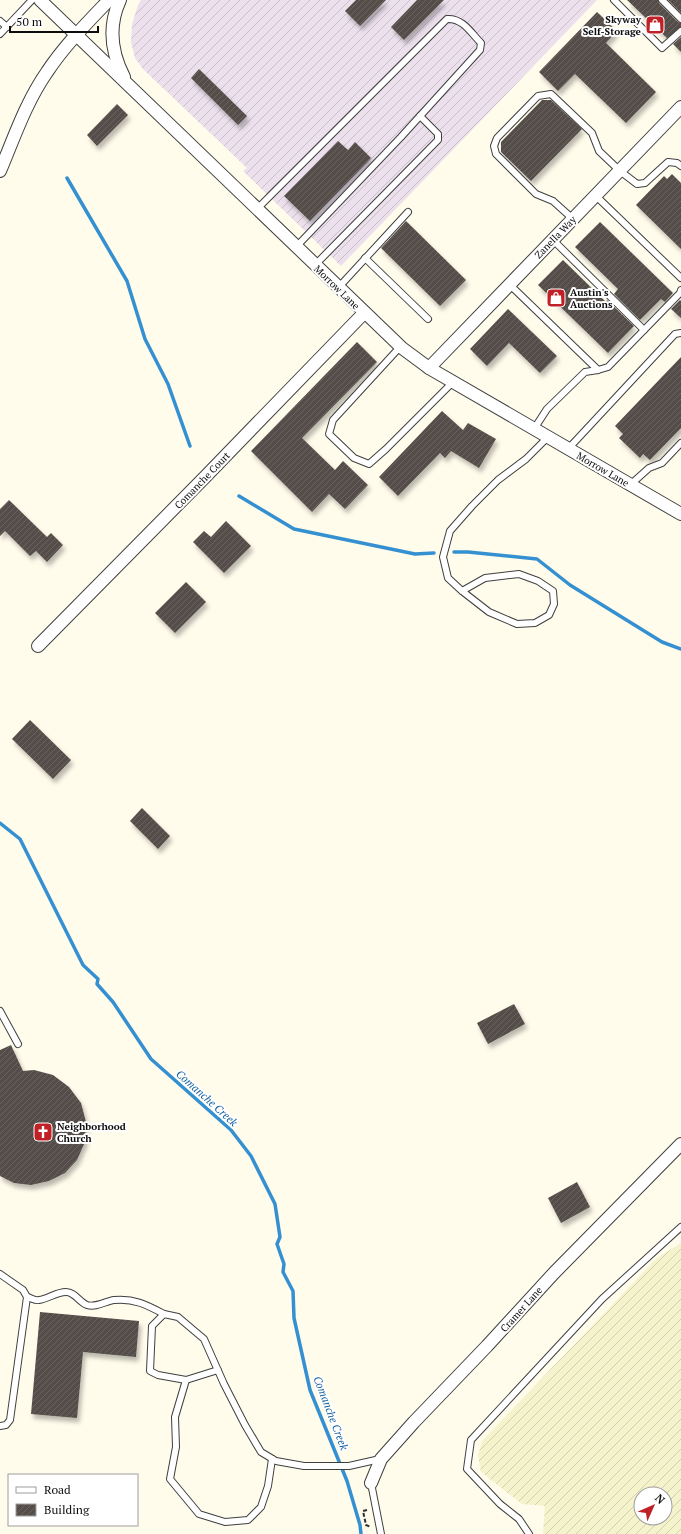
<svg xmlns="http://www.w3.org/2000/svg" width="681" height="1534" viewBox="0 0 681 1534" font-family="'PT Serif',serif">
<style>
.industrial{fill:url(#industrial-furrows)}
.farmland{fill:url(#farmland-furrows);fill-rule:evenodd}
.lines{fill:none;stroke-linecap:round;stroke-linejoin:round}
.stream{stroke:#3490d1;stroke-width:3.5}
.building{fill:url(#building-hatch);filter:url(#shadow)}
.lane-casing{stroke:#3f3f3f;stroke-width:8}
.street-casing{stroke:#3f3f3f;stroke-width:14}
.path{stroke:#2e2e2e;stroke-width:2;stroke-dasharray:4 2;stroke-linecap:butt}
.lane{stroke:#fff;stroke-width:6}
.street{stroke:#fff;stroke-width:12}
.labels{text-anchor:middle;stroke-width:4;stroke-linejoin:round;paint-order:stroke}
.poi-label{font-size:10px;font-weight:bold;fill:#0c0c0c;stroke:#fff;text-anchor:start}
.street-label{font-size:10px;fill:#0c0c0c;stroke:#fff}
.water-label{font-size:11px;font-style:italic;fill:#1360a1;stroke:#fff}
</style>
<defs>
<pattern id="industrial-furrows" width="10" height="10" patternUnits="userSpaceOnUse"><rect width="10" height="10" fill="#ebe0ec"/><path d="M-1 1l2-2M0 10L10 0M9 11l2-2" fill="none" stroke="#c8bfc9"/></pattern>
<pattern id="farmland-furrows" width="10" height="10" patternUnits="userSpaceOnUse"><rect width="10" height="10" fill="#f5f3cb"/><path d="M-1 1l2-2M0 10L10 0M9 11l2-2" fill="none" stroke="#d1cfad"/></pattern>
<pattern id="building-hatch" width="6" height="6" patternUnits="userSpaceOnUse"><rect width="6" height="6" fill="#554e48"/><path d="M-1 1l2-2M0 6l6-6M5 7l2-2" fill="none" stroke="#68635e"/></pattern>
<filter id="shadow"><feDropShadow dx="2.5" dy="4.5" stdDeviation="2" flood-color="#0004"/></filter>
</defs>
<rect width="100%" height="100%" fill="#fffcec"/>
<polygon class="industrial" points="141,0 597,0 341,266 243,171 247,168 143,69 135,58 131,42 132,24 138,5"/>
<path class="farmland" d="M 681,1243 L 681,1534 L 543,1534 L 545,1506 L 522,1504 L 481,1472 L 478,1456 L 482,1441 L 657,1258 ZM 641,1494 L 665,1494 L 665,1518 L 641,1518 Z"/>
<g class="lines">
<g class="stream">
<polyline points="67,178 127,281 145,339 168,384 190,446"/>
<polyline points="239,496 294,529 415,554 434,553"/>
<polyline points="454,552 468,552 537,559 570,585 662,642 681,649"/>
<polyline points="0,823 20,839 83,965 98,979 97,984 113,1002 151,1059 231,1130 251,1156 275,1204 280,1237 277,1244 284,1264 283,1272 293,1291 294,1318 310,1390 347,1481 360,1525 361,1534"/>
</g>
</g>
<g class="building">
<polygon points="356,0 386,0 360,26 345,11"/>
<polygon points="417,0 444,0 404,40 391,27"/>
<polygon points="627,0 658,0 659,3 678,22 681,23 681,27 667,38"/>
<polygon points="668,0 681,0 681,13"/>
<polygon points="597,12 617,31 606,43 656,92 626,123 575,74 558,91 539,72"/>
<polygon points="681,37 681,52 673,44"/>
<polygon points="199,69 247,116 238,125 191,78"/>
<polygon points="542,100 551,100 582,129 531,181 501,152 501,142"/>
<polygon points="117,104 128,115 97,146 87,135"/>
<polygon points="338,141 348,150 355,142 371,158 310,221 284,196"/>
<polygon points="672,174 681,183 681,249 636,205 664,176 667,179"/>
<polygon points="406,221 466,280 440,306 381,248"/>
<polygon points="600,222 673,293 665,302 661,299 640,320 614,294 618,289 575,247"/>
<polygon points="563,260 606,302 607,300 634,326 608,353 538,285"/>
<polygon points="680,300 681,301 681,318 671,309"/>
<polygon points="508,309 557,356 540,373 509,343 487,366 470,349"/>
<polygon points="357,342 377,362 302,438 335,470 343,461 368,485 345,509 329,494 312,512 251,451"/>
<polygon points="681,357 681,428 650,460 643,454 640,458 619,438 623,434 615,426"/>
<polygon points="442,411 463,430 468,423 496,439 479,468 451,451 445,458 440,453 398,496 379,477"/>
<polygon points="9,500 47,537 51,533 63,545 47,562 36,551 30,556 5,531 0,536 0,509"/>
<polygon points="226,521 251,546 224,573 193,542 204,531 211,537"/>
<polygon points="186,582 206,602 175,633 155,613"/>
<polygon points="30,720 71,760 53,779 12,739"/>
<polygon points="142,808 170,836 158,849 130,821"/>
<polygon points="514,1004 525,1024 488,1044 477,1023"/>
<polygon points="11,1045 23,1071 34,1070 53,1075 69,1087 81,1103 86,1122 85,1142 77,1160 65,1173 49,1181 31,1185 14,1183 0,1176 0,1050"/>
<polygon points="577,1182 590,1207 561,1223 548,1198"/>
<polygon points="40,1312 139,1321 136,1357 83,1352 77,1418 31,1414"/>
</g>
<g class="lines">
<g class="lane-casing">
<g id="lane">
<polyline points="614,0 662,48 681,31"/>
<polyline points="662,0 681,19"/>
<polyline points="0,21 7,27"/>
<polyline points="0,34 32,0"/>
<polyline points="596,196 681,278"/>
<path d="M 257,209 L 447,19 C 463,18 471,33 481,43 L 480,50 L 401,137 L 296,247"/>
<polyline points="573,219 553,201 536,194 496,154 494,146 497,138 538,96 551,94 592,133 599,151 620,171 637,184 645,183 668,162 677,163 681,166"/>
<polyline points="553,240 644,330"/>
<polyline points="365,258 428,319"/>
<polyline points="315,265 438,140 438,134 420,116"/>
<polyline points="510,285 598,370"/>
<polyline points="338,288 408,212"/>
<polyline points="400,347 333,420 329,434 354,458 369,464 386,449 453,382"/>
<polyline points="534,429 547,409 585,372 598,370 608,367 680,293 681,290"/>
<polyline points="568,449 675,334 681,333"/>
<polyline points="630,485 649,468 662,463 681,443"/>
<polyline points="462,591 485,578 519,574 538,581 553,591 554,604 549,615 535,623 517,624 489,612 462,591 448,578 443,557 450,531 472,506 498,480 526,459 548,437"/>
<polyline points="0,1011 18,1044"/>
<polyline points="0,1274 23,1290 27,1297 10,1420 6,1425 0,1426"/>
<path d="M 27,1297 C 31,1298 36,1301 39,1300 C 48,1299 56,1292 66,1292 C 75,1292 79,1302 87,1305 C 96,1308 106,1301 114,1300 C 134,1298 147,1305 164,1314"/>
<polyline points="218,1370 186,1380 158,1375 150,1371 152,1326 164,1314 178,1317 204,1339 224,1384 245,1425 261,1452 276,1461 304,1466 349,1466 380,1459"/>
<polyline points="186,1380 175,1417 176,1447 170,1479 199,1514 225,1522 248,1520 261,1507 268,1486 272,1459"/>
<polyline points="371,1483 381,1534"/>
<polyline points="529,1534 519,1519 500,1504 467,1469 471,1440 602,1299 681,1227"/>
</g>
</g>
<g class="street-casing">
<g id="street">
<polyline points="40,0 402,348 429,368 681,514"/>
<path d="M 120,0 C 108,26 111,52 124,77"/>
<path d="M 0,171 C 14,138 26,102 47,72 C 65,45 87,23 109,0"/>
<polyline points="429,368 681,107"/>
<polyline points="38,646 206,476 364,313"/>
<polyline points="371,1483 381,1459 414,1422 487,1346 554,1273 681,1144"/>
</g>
</g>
<polyline class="path" points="367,1510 363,1511 366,1525 371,1527"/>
<use href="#lane" class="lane"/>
<use href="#street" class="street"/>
</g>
<defs>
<g id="shop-square" transform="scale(1)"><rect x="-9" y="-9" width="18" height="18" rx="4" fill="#c02126" stroke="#fff"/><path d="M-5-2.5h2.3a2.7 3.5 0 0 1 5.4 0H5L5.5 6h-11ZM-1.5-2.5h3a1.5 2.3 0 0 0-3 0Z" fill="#fff"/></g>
<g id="church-square" transform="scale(1)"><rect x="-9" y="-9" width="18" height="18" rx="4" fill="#c02126" stroke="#fff"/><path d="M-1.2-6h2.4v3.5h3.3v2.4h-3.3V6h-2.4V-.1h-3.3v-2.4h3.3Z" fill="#fff"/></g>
</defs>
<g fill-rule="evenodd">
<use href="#shop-square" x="655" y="25"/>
<use href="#shop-square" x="556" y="298"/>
<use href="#church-square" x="43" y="1132"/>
</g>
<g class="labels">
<g class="poi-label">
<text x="641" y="23" text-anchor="end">Skyway<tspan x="641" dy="12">Self-Storage</tspan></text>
<text x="570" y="296">Austin's<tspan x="570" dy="12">Auctions</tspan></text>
<text x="57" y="1130">Neighborhood<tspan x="57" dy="12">Church</tspan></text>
</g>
<g class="street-label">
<text transform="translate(555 237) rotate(-46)" y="4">Zanella Way</text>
<text transform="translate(337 287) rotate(44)" y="4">Morrow Lane</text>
<text transform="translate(603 469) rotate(30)" y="4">Morrow Lane</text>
<text transform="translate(202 480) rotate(-46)" y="4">Comanche Court</text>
<text transform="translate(521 1309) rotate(-48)" y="4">Cramer Lane</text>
</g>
<g class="water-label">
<text transform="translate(207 1098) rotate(42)" y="4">Comanche Creek</text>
<text transform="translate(331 1413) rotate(69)" y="4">Comanche Creek</text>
</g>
</g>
<rect x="8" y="1474" width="130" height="52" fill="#ffffff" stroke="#9e9e9e"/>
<rect x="16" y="1487" width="20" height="6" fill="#ffffff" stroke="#9e9e9e"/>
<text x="44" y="1494" font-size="12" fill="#0c0c0c">Road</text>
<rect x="16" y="1504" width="20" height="12" fill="url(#building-hatch)" stroke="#9e9e9e"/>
<text x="44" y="1514" font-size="12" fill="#0c0c0c">Building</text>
<g transform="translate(653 1506) rotate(45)"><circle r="19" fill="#ffffff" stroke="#9e9e9e"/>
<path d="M0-3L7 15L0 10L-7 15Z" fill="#c02126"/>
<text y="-6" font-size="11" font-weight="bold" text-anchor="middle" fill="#0c0c0c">N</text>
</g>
<path d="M10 26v6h88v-6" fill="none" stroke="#0c0c0c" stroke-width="2"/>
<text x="16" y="26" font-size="12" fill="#0c0c0c" stroke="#ffffff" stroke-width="3" paint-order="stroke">50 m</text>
</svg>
